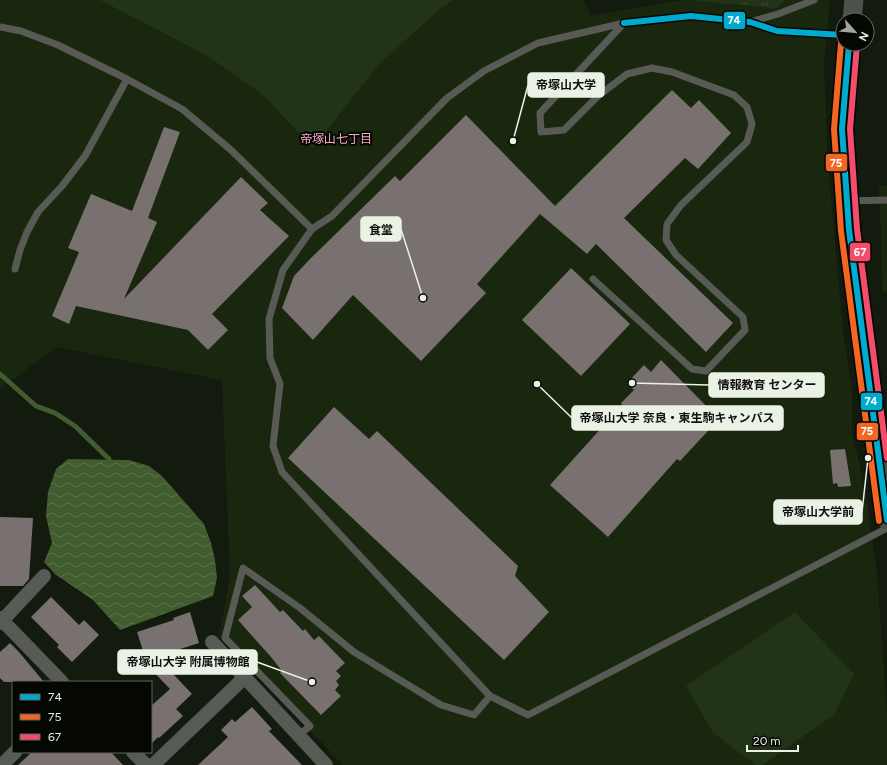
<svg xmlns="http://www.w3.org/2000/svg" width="887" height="765" viewBox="0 0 887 765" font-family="Figtree,'Noto Sans JP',sans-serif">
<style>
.built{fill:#18270d}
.green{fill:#233317}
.forest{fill:url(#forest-crowns)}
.water{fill:url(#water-waves)}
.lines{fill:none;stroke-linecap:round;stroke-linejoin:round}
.stream{stroke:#415c2e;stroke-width:5}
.building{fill:#797070}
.lane{stroke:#575a55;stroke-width:7}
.street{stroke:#575a55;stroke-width:14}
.secondary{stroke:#4e524b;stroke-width:19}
.bus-1-casing{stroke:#040702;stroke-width:9}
.bus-2-casing{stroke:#040702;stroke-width:9}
.bus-3-casing{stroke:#040702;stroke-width:9}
.bus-1{stroke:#00a9ce;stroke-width:6}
.bus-2{stroke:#f26522;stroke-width:6}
.bus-3{stroke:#f44d6c;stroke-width:6}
.labels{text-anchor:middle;stroke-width:4;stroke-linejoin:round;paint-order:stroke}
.neighbourhood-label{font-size:12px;fill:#f8aac8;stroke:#040702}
.leader{fill:none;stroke:#e9f2e4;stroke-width:1.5}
.callout-dot{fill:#e9f2e4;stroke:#040702;stroke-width:1.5}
.callout{fill:#e9f2e4;stroke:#e9f2e4;stroke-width:1.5}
.callout-label{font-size:12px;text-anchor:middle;font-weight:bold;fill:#111}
.line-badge{stroke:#040702;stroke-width:1.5}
.badge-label{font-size:11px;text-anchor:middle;font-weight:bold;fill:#fff}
</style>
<defs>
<pattern id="forest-crowns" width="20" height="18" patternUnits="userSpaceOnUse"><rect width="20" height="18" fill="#233317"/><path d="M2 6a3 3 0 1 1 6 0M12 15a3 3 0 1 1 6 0" fill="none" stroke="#38472d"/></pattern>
<pattern id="water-waves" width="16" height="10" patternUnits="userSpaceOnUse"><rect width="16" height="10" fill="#415c2e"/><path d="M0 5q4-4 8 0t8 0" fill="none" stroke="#5c744c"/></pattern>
</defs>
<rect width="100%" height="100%" fill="#131a0e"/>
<g class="built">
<polygon points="0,0 584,0 591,16 681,0 830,0 824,64 828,163 843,330 852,390 852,434 858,457 867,502 877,573 887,711 887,765 343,765 219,636 230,577 222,380 57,347 0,389"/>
<polygon points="878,186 887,186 887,293 882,292 881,231"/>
</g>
<g class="green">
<polygon points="100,0 453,0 441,8 379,64 313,148 263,95 206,55"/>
<polygon points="795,612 854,674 834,715 762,765 756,765 713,733 686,686"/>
</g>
<polygon class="forest" points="687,0 785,0 777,8"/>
<polygon class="water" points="68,459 129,460 149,466 162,476 204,524 211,543 215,560 217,578 213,596 120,630 93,600 55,574 44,562 52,543 46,516 48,492 56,469"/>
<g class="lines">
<polyline class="stream" points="0,374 36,406 55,413 75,426 109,459"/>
</g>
<g class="building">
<polygon points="672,90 691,108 699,100 731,133 698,169 685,158 624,218 733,323 706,352 596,244 587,254 540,214 477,284 486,293 421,361 353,295 313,340 282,308 294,276 310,259 395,176 400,181 466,115 555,206"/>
<polygon points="164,127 180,132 148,218 157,222 124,299 241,177 268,203 260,210 289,236 212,314 228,330 208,350 188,330 76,306 69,324 52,316 79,252 68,248 91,194 132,211"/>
<polygon points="571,268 630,324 581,376 522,320"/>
<polygon points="661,360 719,419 680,461 677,459 608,537 550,485 622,405 621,403 634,390 627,383 644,365 651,372"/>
<polygon points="334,407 369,439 377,431 518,566 515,576 549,612 504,660 288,458"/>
<polygon points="845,449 851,486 838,487 837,483 833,484 830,450"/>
<polygon points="0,517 33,518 29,579 23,586 0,586"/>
<polygon points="255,585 280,612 283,610 303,631 305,629 314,640 319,636 345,663 336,671 341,676 336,681 339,685 335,690 341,696 321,715 280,673 282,671 271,657 238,620 252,607 242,596"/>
<polygon points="51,597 79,625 84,620 99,635 72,662 57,647 59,645 31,617"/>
<polygon points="190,612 199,643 146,660 137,632 174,620 173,618"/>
<polygon points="10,643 19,652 44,682 4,682 0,678 0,652"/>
<polygon points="158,658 192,694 176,709 183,716 159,738 158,737 151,744 151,706 170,689 148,666"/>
<polygon points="252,707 272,729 269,731 302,765 198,765 228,737 221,730 232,719 235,722"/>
<polygon points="32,752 111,752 123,765 18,765"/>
</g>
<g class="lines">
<g class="lane">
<polyline points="750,22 778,14 814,0"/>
<polyline points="0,27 21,31 58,45 127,79 182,109 231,150 312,229"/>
<polyline points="843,35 777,31 750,22 691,16 624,23 538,43 484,71 447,98 332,216 312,229 283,270 269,319 270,358 280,384 273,446 282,472 490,696 528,715 887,528"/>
<polyline points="847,201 887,200"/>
<polyline points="15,269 20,250 27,232 38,212 62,186 85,156 127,79"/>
<polyline points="593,279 692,369 706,371 745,330 743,317 676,255 666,240 667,224 681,205 747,142 752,124 747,107 734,95 672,72 652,68 627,74 598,96 564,130 541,132 540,113 624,23"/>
<polyline points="298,736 310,726 225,638 243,568 300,608 354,652 441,705 474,715 490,696"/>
</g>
<g class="street">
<polyline points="0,618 62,682"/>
<polyline points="0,623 44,576"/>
<polyline points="212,642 326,765"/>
<polyline points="133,752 146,765"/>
<polyline points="2,765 15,752"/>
<polyline points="153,765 244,678"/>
</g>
<g class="secondary">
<polyline points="852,20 854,0"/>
<polyline points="849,44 842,129 849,230 887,520"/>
</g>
<g class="bus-1-casing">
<g id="bus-1">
<polyline points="624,23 691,16 750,22 777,31 843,35"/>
<polyline points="849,44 842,129 849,230 887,520"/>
</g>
</g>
<g class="bus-2-casing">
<polyline id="bus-2" points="841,43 834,129 841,231 879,521"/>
</g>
<g class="bus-3-casing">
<polyline id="bus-3" points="857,45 850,129 857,229 887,458"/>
</g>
<use href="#bus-1" class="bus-1"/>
<use href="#bus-2" class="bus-2"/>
<use href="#bus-3" class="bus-3"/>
</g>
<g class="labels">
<g class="neighbourhood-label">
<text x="336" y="143">帝塚山七丁目</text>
</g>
</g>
<path class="leader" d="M513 141L528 85M423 298L401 229M632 383L709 385M537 384L572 418M868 458L862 512M312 682L257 662"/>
<g class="callout-dot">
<circle cx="513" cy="141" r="4"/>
<circle cx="423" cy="298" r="4"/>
<circle cx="632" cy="383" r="4"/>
<circle cx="537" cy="384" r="4"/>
<circle cx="868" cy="458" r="4"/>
<circle cx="312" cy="682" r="4"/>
</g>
<g class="callout">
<rect x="528" y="73" width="76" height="24" rx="4"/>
<rect x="361" y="217" width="40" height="24" rx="4"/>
<rect x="709" y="373" width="115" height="24" rx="4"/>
<rect x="572" y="406" width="211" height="24" rx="4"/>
<rect x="774" y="500" width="88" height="24" rx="4"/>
<rect x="118" y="650" width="139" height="24" rx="4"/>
</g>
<g class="callout-label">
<text x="566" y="89">帝塚山大学</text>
<text x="381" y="234">食堂</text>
<text x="767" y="389">情報教育 センター</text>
<text x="677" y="422">帝塚山大学 奈良・東生駒キャンパス</text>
<text x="818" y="516">帝塚山大学前</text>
<text x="188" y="666">帝塚山大学 附属博物館</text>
</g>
<g class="line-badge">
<rect x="723" y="11" width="23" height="19" rx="4" fill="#00a9ce"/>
<rect x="825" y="153" width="23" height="19" rx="4" fill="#f26522"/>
<rect x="849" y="242" width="22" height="20" rx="4" fill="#f44d6c"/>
<rect x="860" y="392" width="23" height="19" rx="4" fill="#00a9ce"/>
<rect x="856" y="422" width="23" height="19" rx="4" fill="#f26522"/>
</g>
<g class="badge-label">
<text x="734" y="24">74</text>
<text x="836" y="167">75</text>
<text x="860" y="256">67</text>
<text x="871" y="405">74</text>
<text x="867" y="435">75</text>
</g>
<rect x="12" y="681" width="140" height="72" fill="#040702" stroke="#60655c"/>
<rect x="20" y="694" width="20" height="6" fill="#00a9ce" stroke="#60655c"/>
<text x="48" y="701" font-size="12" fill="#e9f2e4">74</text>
<rect x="20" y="714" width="20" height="6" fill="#f26522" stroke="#60655c"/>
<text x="48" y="721" font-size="12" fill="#e9f2e4">75</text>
<rect x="20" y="734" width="20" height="6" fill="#f44d6c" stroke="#60655c"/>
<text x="48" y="741" font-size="12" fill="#e9f2e4">67</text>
<g transform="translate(855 32) rotate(117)"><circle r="19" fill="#040702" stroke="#60655c"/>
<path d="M0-3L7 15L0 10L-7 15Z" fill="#9ea699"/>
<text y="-6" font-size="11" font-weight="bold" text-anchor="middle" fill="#e9f2e4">N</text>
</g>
<path d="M747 745v6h51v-6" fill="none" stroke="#e9f2e4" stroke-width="2"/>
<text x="753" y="745" font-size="12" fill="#e9f2e4" stroke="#040702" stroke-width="3" paint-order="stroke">20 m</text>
</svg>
